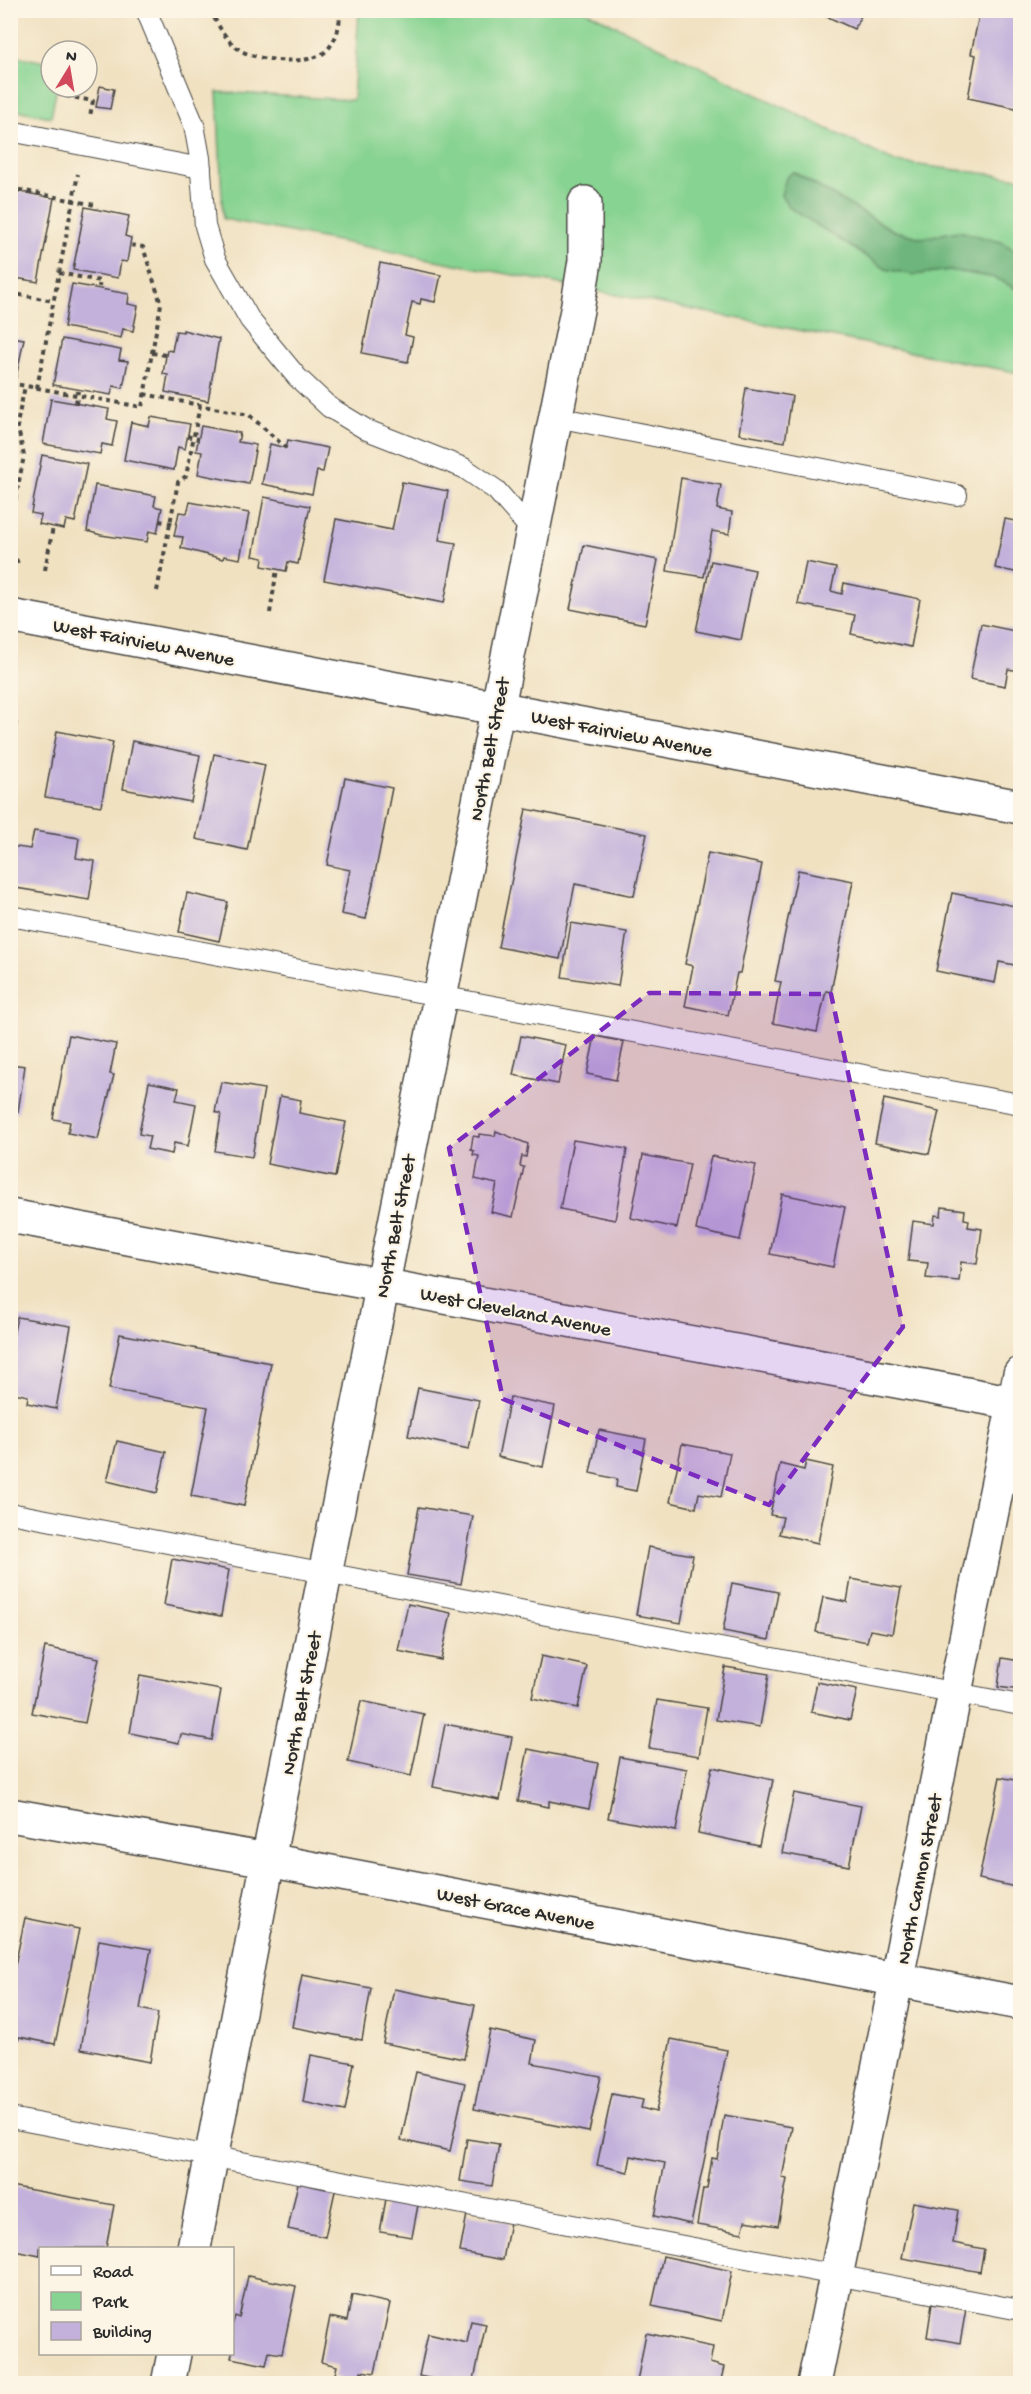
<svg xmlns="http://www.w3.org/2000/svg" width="1031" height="2394" viewBox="0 0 1031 2394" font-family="'Gochi Hand',sans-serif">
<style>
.green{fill:#87d391;stroke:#597f5e;stroke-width:1.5}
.forest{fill:#6db57b;stroke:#4c7053;stroke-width:1.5}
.building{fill:#c3b1db}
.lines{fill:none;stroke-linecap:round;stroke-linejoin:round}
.lane-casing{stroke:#494642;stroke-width:22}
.street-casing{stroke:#494642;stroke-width:36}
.path{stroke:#494642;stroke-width:4;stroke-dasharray:4.5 4.5;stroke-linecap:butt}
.lane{stroke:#fff;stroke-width:20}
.street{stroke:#fff;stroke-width:33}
.marked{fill:#7b2cbf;fill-opacity:0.2;stroke:#7b2cbf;stroke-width:4.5;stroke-dasharray:12 8;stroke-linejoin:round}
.labels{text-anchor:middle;stroke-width:4.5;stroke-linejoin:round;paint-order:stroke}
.street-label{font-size:20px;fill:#2b2b2b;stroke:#fcf5e5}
</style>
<rect width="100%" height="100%" fill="#fcf5e5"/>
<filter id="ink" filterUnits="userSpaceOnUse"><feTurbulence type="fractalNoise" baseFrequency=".0167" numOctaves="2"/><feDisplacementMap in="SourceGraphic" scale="12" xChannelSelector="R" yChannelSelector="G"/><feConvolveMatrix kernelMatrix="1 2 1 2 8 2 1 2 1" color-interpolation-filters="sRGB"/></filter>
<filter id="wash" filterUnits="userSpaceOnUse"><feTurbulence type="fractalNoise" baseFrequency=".008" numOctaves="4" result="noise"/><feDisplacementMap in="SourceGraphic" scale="24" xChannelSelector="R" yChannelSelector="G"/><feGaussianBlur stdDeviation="1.35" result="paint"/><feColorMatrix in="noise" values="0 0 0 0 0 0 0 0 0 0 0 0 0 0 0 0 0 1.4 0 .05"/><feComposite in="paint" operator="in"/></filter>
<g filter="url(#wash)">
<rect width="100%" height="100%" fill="#f0e1c1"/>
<g class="green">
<polygon points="584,10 895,162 1020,178 1020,253 1001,242 959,231 922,238 894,231 793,172 781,195 790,208 886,269 914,275 949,270 996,278 1020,291 1020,373 223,219 217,92 353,100 359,11"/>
<polygon points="10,55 51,63 51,87 57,87 51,117 11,109"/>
</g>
<polygon class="forest" points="793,172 894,231 922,238 959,231 1001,242 1020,253 1020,291 996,278 949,270 914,275 886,269 790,208 781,195 786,178"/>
<g id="blocks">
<g class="building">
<polygon points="813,10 864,10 854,29"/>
<polygon points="980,10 1020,10 1020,109 968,98 976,55 971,54"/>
<polygon points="100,86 114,89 110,109 96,107"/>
<polygon points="10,190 54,198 38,282 10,277"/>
<polygon points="85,207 129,216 125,236 131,238 127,262 121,261 118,278 73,270"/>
<polygon points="380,263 441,275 435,302 421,299 420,304 412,302 405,335 413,337 408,362 362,353"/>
<polygon points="72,284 129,294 128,304 138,306 133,331 123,329 121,338 64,327"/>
<polygon points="183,330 219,339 208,401 165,392 168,375 163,374 167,350 172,351 176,331 183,332"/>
<polygon points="10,337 24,339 16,378 10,377"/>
<polygon points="62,339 121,350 119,360 128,361 123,388 113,386 111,395 53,385"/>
<polygon points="746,388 792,396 785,442 739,434"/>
<polygon points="51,399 109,409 107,419 117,421 112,446 102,444 100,454 43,444"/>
<polygon points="151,417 190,424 185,449 178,447 174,470 124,460 131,422 149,426"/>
<polygon points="201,426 240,433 238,442 256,445 249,484 198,474 202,452 196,451"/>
<polygon points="288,440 328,448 323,472 317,471 312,494 262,484 270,444 286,448"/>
<polygon points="42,455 87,464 75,522 66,520 64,529 39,524 41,515 31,513"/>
<polygon points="681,478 721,485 717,509 732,512 729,534 712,531 704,577 667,571"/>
<polygon points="402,482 448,491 439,540 456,543 444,603 324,580 336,519 392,530"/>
<polygon points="95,485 156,496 154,506 162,508 157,533 149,531 147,542 101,535 87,531"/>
<polygon points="264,497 310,506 298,564 288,562 286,571 262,566 263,558 253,556"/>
<polygon points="190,502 249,513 240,559 224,556 223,559 181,548 183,537 174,536 179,512 187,513"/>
<polygon points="1005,519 1020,522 1020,573 995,568"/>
<polygon points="584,545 658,560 645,624 570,609"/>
<polygon points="711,561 755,570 741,640 696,631"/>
<polygon points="806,562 836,568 831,591 842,594 844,583 920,599 911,647 851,634 855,615 798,604"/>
<polygon points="981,624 1020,632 1020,671 1008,669 1005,686 970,679"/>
<polygon points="10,722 17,723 12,750 10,749"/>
<polygon points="57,731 113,742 101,806 45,797"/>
<polygon points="132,741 200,755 191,802 123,789"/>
<polygon points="214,754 265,765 247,850 196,839"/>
<polygon points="345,778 392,788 366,919 341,914 350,870 327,865"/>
<polygon points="526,809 647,834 634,896 575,884 560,959 498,947"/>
<polygon points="34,831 79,838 76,858 95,861 89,900 10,887 10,846 30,849"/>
<polygon points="708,853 762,864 740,973 737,973 728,1015 685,1006 693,966 685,964"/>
<polygon points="798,870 853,881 831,992 826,991 817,1032 773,1023 781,982 775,981"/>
<polygon points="187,893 228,902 219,941 179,932"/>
<polygon points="952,893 1020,907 1020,966 999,962 995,983 936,971"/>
<polygon points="571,923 627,932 618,986 562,977"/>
<polygon points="69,1035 116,1044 110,1074 114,1075 98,1139 68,1133 70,1122 53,1119"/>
<polygon points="521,1036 566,1045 558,1084 513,1075"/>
<polygon points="595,1036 624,1042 616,1080 587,1074"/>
<polygon points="10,1064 25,1066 18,1112 10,1110"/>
<polygon points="149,1082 179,1088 176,1100 196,1104 188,1146 174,1143 172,1154 147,1149 150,1136 139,1134"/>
<polygon points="221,1082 264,1089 252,1157 215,1151 221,1114 215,1112"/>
<polygon points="280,1096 301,1100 299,1113 346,1122 335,1177 267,1164"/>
<polygon points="884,1099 939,1111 929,1154 875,1143"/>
<polygon points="496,1131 528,1144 526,1157 522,1156 520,1166 524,1167 513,1217 491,1212 497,1184 475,1179 479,1156 473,1155 474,1151 471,1150 473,1136 479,1137 479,1134 495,1136"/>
<polygon points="573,1140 627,1149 615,1220 560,1209"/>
<polygon points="643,1155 690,1164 677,1228 631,1218"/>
<polygon points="711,1156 756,1165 740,1240 696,1230"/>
<polygon points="782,1194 845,1207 833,1267 770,1254"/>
<polygon points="942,1207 965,1210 964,1219 969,1220 968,1227 982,1229 977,1264 961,1262 959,1281 926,1278 928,1263 908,1261 913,1221 934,1224 935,1215 941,1216"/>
<polygon points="17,1317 71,1326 56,1409 27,1403 28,1396 10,1392 10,1351"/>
<polygon points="120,1334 271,1363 244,1506 191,1496 208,1407 109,1389"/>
<polygon points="418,1388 479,1400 469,1449 408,1436"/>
<polygon points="510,1397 555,1406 543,1467 498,1457"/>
<polygon points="599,1430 646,1439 636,1491 616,1487 617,1479 590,1473"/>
<polygon points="117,1441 166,1452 157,1493 107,1481"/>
<polygon points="682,1444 730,1453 721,1497 699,1493 696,1508 670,1502"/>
<polygon points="806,1461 833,1467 818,1543 779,1534 783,1517 770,1515 780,1464 804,1470"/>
<polygon points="419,1507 473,1516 461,1584 407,1575"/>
<polygon points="648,1547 693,1555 681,1623 636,1615"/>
<polygon points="172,1559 229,1570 221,1616 164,1605"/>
<polygon points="851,1579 901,1588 892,1634 870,1630 867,1642 816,1632 823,1597 847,1602"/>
<polygon points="732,1583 778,1592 769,1640 723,1631"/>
<polygon points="408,1604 451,1613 441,1660 398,1651"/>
<polygon points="45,1647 99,1658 85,1723 32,1713"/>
<polygon points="541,1656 587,1666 578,1708 532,1698"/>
<polygon points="1002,1658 1020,1661 1020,1690 998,1687"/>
<polygon points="725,1667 769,1674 760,1727 716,1720"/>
<polygon points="140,1675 221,1690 212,1740 181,1734 179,1743 130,1733"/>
<polygon points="817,1682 857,1690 850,1720 811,1712"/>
<polygon points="657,1700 707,1708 699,1756 649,1748"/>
<polygon points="361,1701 424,1714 411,1776 348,1762"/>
<polygon points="445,1724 512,1737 500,1800 433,1787"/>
<polygon points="528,1749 598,1763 589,1809 549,1801 549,1807 518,1801"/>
<polygon points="620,1757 687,1769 676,1831 608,1818"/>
<polygon points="712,1767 773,1780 759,1846 698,1833"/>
<polygon points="1000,1777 1020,1781 1020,1888 979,1879"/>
<polygon points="794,1793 861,1806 849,1866 782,1853"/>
<polygon points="25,1918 79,1929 55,2044 19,2037 15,2058 10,2057 10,1975 13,1975"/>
<polygon points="99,1940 151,1949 140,2009 158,2013 150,2062 81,2049"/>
<polygon points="302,1975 371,1988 362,2040 292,2027"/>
<polygon points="394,1989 475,2005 464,2059 383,2043"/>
<polygon points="490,2030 536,2040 532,2063 601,2076 589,2132 474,2109"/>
<polygon points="671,2039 727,2050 691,2224 654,2216 665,2163 631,2156 628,2172 597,2165 612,2094 643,2100 641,2108 656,2112"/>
<polygon points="311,2055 354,2063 345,2111 303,2102"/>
<polygon points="416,2072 465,2083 450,2151 401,2140"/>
<polygon points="724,2115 792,2127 782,2178 787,2179 778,2226 745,2221 742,2233 697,2225 703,2189 707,2189 712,2158 717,2159"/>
<polygon points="467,2139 499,2144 492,2186 460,2181"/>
<polygon points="298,2183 335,2191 325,2237 288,2229"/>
<polygon points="10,2186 114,2205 106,2248 40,2248 40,2256 10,2250"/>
<polygon points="386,2199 418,2205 412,2237 380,2232"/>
<polygon points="913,2202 958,2210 953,2243 984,2249 980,2272 902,2258"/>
<polygon points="467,2214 510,2222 503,2260 460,2252"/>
<polygon points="663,2256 732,2271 722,2321 652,2306"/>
<polygon points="248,2276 296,2286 282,2354 269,2352 266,2365 231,2358 234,2346 232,2326 235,2316 239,2318"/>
<polygon points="352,2295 390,2303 375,2373 361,2371 359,2383 334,2378 337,2366 321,2362 330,2317 347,2321"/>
<polygon points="932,2304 966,2309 960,2343 927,2337"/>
<polygon points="471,2321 486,2324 473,2384 456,2384 419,2376 428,2334 467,2343"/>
<polygon points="646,2333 713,2347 710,2363 724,2367 720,2384 637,2382"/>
</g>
</g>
</g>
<g filter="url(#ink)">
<use href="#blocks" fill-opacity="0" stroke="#494642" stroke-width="1.5"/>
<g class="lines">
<g class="lane-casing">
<g id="lane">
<polyline points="146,10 194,125 200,158 205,226 215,259 250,320 297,377 329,407 367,430 464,468 496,490 532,531"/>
<polyline points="10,131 201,168"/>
<polyline points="556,417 957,495"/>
<polyline points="10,916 1020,1104"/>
<polyline points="10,1513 1020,1705"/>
<polyline points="10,2118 1020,2310"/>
</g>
</g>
<g class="street-casing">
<g id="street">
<polyline points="10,616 1020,807"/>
<polyline points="10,1216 1020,1404"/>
<polyline points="10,1815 268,1860 1020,2003"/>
<polyline points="194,2248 268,1860 577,310 585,261 585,203"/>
<polyline points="168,2384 174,2354"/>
<polyline points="814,2384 1020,1374"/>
</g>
</g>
<g class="path">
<path d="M 210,10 C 218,25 226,41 240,50 C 257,61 309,66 325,52 C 330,48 335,39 337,33 C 339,25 341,18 338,10"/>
<polyline points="66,96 93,101 90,116"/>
<polyline points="10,188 95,205 97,208"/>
<polyline points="59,273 100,281 99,287"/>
<polyline points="10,293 54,301"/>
<polyline points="152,353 166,355"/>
<polyline points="10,383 142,407 161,304 143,247 130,245"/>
<polyline points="37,388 78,174"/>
<polyline points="144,394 249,415 286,448"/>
<polyline points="76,403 78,391"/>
<polyline points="187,436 198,439"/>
<polyline points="159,521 176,524"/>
<polyline points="10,526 24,456 17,424 25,386"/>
<polyline points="10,542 18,564"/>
<polyline points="45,570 53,527"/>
<polyline points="157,591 178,482 186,476 200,405"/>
<polyline points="270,613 277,569"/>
</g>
<use href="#lane" class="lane"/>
<use href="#street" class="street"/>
</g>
</g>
<path class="marked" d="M 649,993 L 831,994 L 903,1327 L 769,1505 L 503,1399 L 449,1148 Z"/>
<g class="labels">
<g class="street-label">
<text transform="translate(144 641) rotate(11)" y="7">West Fairview Avenue</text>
<text transform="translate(622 732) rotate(11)" y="7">West Fairview Avenue</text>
<text transform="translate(488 749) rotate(-79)" y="7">North Belt Street</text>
<text transform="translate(394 1226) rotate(-79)" y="7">North Belt Street</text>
<text transform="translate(516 1310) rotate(11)" y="7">West Cleveland Avenue</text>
<text transform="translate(300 1703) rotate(-79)" y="7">North Belt Street</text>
<text transform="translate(918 1879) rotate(-79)" y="7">North Cannon Street</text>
<text transform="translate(516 1907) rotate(11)" y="7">West Grace Avenue</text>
</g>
</g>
<rect width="1031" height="2394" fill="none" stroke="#fcf5e5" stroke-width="36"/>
<rect x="39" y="2247" width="195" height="108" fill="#fcf5e5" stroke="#a8a49b" stroke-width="1.5"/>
<rect x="51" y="2266" width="30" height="9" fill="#ffffff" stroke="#a8a49b" stroke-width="1.5"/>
<text x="93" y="2277" font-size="18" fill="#2b2b2b">Road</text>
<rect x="51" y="2292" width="30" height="18" fill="#87d391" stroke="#a8a49b" stroke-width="1.5"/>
<text x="93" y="2307" font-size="18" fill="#2b2b2b">Park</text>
<rect x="51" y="2322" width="30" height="18" fill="#c3b1db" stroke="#a8a49b" stroke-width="1.5"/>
<text x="93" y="2337" font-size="18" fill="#2b2b2b">Building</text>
<g transform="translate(69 69) rotate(11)"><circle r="28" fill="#fcf5e5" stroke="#a8a49b" stroke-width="1.5"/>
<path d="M0-4.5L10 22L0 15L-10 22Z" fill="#d1495b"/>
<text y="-9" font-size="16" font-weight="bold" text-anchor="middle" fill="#2b2b2b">N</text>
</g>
</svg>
